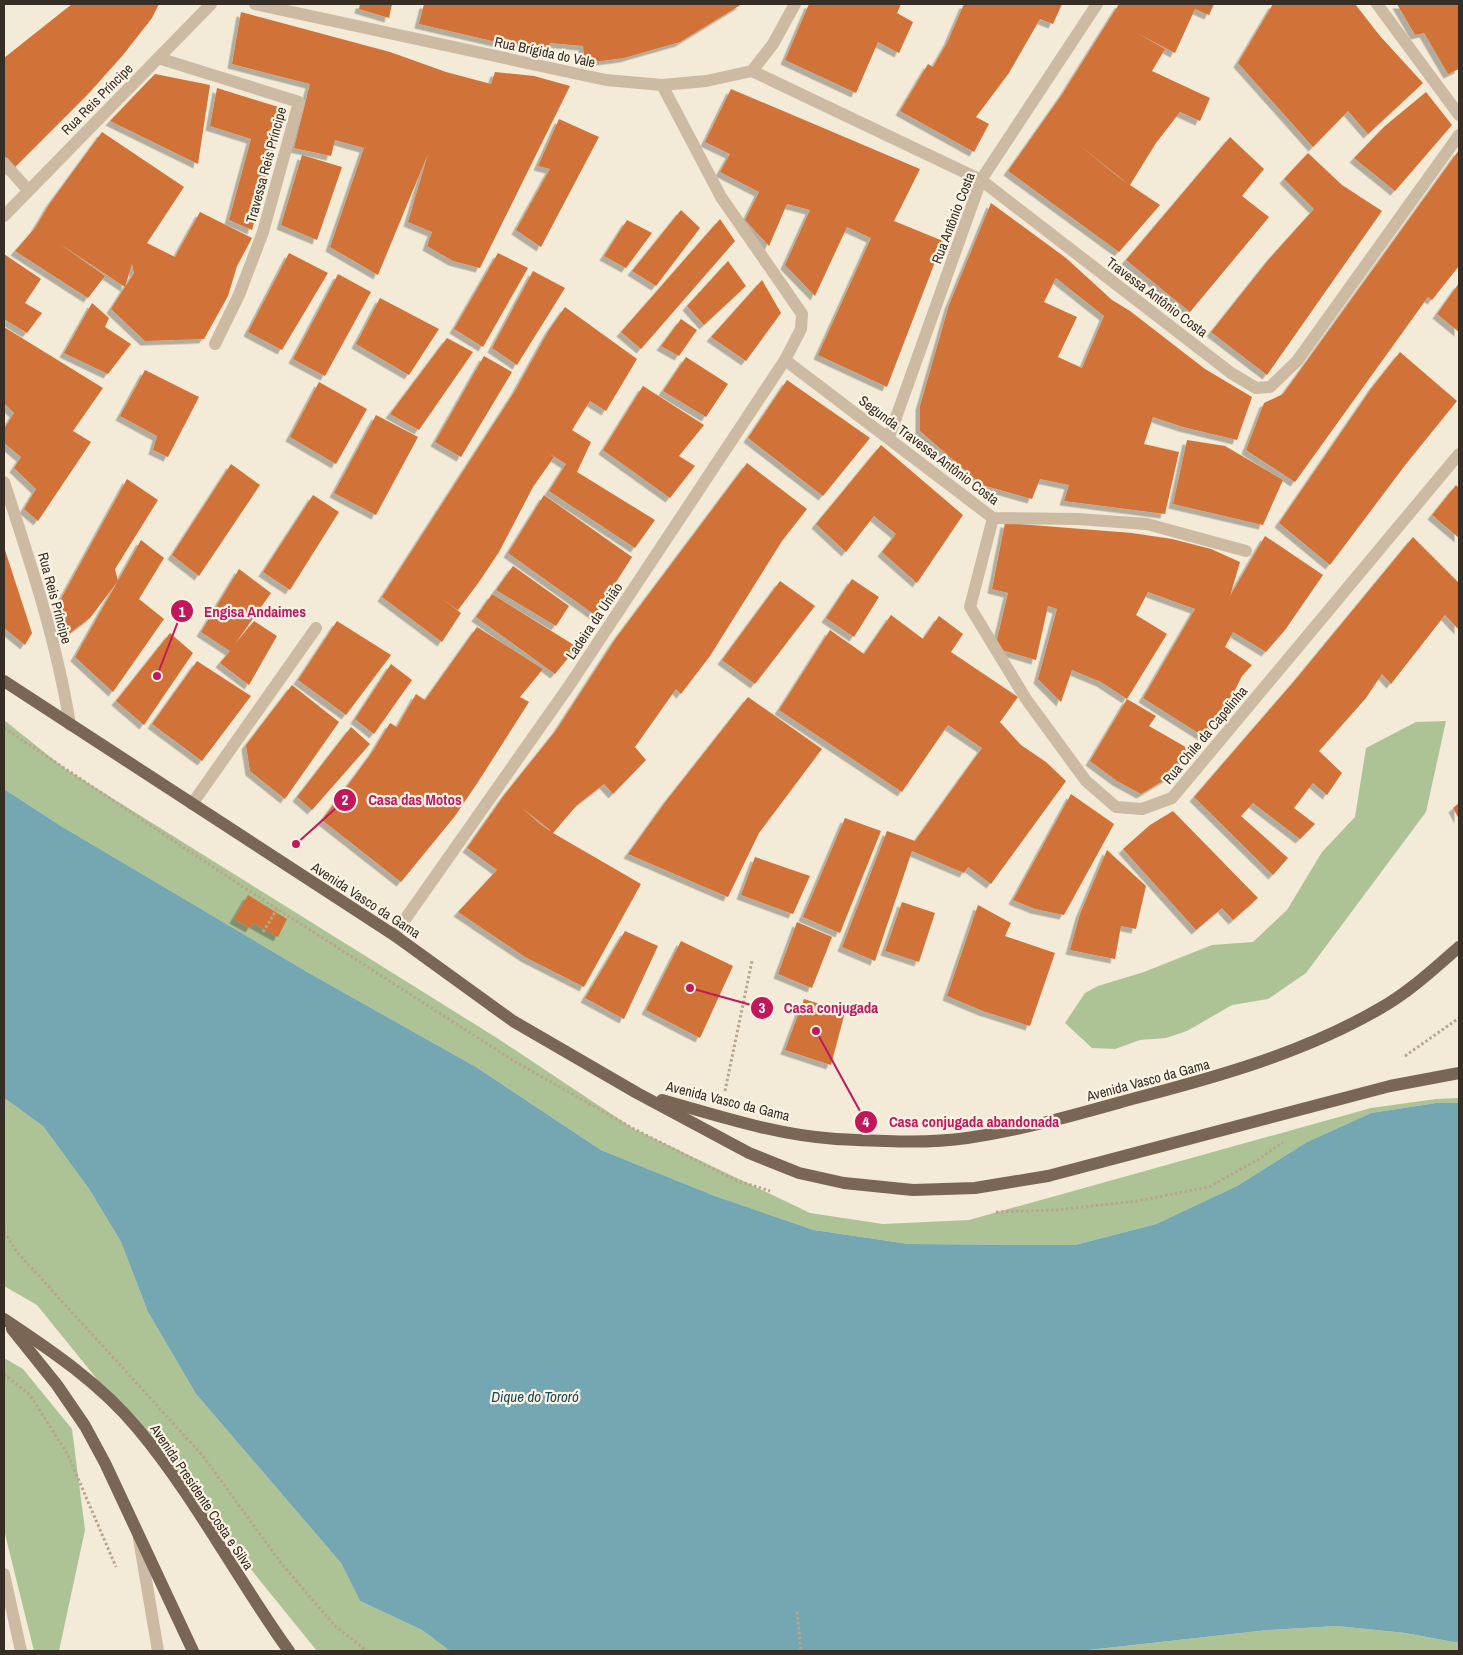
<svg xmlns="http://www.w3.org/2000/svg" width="1463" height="1655" viewBox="0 0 1463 1655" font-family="'Archivo Narrow',sans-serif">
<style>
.green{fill:#adc396}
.water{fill:#74a7b2}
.building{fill:#d17338;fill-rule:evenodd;filter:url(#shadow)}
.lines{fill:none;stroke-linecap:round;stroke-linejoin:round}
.path{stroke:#b8a68c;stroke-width:3;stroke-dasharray:2.5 2.5;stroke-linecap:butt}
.lane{stroke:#ccbba2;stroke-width:12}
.street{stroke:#ccbba2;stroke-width:12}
.primary{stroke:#796655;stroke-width:12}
.primary-bridge{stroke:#796655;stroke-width:12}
.labels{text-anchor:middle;stroke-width:4.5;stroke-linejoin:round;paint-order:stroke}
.street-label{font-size:14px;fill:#362d25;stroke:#fbf3e4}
.water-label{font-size:15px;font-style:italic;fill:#174c5b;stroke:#fbf3e4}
.leader{fill:none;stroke:#c2185b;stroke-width:2}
.callout-dot{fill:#c2185b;stroke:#fbf3e4;stroke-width:2}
.mark-label{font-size:15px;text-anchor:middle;font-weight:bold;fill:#fff}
.callout-label{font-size:15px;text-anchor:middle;font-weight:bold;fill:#c2185b;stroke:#fbf3e4;stroke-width:4.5;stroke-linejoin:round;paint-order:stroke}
</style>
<defs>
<filter id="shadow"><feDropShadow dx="-4.5" dy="4.5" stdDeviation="0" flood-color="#0004"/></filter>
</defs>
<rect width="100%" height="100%" fill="#f3ead7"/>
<g class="green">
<polygon points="4,720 64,768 497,1038 634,1129 810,1213 883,1224 969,1220 1371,1108 1436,1099 1459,1098 1459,1103 1436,1103 1371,1113 1307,1142 1237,1186 1156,1224 1075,1245 909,1244 814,1230 715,1196 601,1150 476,1067 309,973 61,826 4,789"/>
<polygon points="1446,721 1426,812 1306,973 1268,999 1232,1005 1187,1031 1166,1038 1140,1040 1115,1049 1092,1048 1065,1023 1085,993 1098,986 1144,972 1212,945 1253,942 1287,910 1322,852 1355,817 1366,748 1416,722"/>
<polygon points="4,1098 43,1126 89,1189 121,1242 148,1312 196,1394 341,1563 360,1601 422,1630 450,1651 317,1651 37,1305 4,1286"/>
<polygon points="4,1358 23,1369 72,1429 85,1530 59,1651 34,1651 4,1530"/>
<polygon points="1337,1626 1405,1633 1459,1643 1459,1651 1080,1651 1268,1630"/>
</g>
<polygon class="water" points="4,789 61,826 309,973 476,1067 601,1150 715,1196 814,1230 909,1244 1075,1245 1156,1224 1237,1186 1307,1142 1371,1113 1436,1103 1459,1103 1459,1643 1405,1633 1337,1626 1268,1630 1080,1651 450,1651 422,1630 360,1601 341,1563 196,1394 148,1312 121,1242 89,1189 43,1126 4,1098"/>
<g class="building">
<polygon points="72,4 159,4 152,18 123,55 89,93 11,171 4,163 4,58"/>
<polygon points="360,4 392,4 389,18 359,9"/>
<polygon points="424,4 742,4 680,42 624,58 585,63 583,46 550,43 549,54 419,24"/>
<polygon points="809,4 901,4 897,13 913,22 899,53 878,42 856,93 785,60"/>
<polygon points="964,4 1062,4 1053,24 1040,19 1009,73 976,117 989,124 974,152 900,111 928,64 933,67 948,41"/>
<path d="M 1119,4 L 1214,4 L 1209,15 L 1195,9 L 1175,53 L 1137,33 L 1165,49 L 1152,71 L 1210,98 L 1200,121 L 1180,112 L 1156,143 L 1130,185 L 1160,205 L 1119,252 L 1008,171 L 1063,93 ZM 1077,143 L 1128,184 L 1117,176 Z"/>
<polygon points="1273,4 1355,4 1380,36 1423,83 1368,134 1348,111 1313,147 1238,63"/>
<polygon points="1397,4 1459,4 1459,69 1448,74 1424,33 1415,35"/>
<polygon points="241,12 390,52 446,72 491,84 495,72 534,76 570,86 480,268 453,261 427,246 432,232 408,222 428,154 378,275 330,247 364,148 335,140 331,156 294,148 310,84 232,64"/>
<polygon points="155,74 210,85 198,164 110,121"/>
<polygon points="217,88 285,109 252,230 229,220 251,139 210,126"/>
<polygon points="731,89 920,169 894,221 943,241 887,387 818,355 871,238 847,227 815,296 785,265 810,210 787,204 769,246 745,220 759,192 720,172 730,154 705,142"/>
<polygon points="1426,92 1452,125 1395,191 1354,158 1385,126"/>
<polygon points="559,119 599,137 541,247 516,230 550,169 538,166"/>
<path d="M 102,132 L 184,187 L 147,243 L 175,257 L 200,212 L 252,238 L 237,266 L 228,296 L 204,339 L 145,341 L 111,309 L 125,287 L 60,244 L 105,276 L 88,298 L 15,251 L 35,228 L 50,203 ZM 132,264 L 134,273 L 125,287 Z"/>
<polygon points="1230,137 1264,169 1242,196 1269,217 1190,312 1126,260"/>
<polygon points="1459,150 1459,266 1432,300 1428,297 1295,482 1246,450 1264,403 1283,394"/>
<polygon points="1308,153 1342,185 1382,211 1267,375 1211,332 1269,259 1314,209 1284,179"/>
<polygon points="302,155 342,167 317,240 281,225"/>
<path d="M 991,203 L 1066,258 L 1112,300 L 1130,311 L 1205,369 L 1252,397 L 1237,440 L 1183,427 L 1153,417 L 1144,444 L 1179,452 L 1165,514 L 1064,501 L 1069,485 L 1040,479 L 1032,499 L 982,485 L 920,431 L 920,406 L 949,305 ZM 1056,278 L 1104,316 L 1082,368 L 1058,357 L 1077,317 L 1044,302 Z"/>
<polygon points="681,210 700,228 656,286 632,271"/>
<polygon points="720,219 735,241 641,349 621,332"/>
<polygon points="627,220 652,233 626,268 604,256"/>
<polygon points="289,253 328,273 282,350 248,332"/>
<polygon points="498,253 528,268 483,347 454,329"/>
<polygon points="4,254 41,279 25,303 42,313 27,333 4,319"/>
<polygon points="728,261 746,286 704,325 687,306"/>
<polygon points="533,271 565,288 517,365 492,348"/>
<polygon points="338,274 371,292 325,376 293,359"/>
<polygon points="762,280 781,313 746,361 711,337"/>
<polygon points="1459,283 1459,332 1437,314"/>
<polygon points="380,298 439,329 409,375 356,344"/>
<polygon points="92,303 109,318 105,327 131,344 108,374 64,353"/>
<polygon points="565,307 637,359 606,411 590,401 572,430 591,442 577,472 655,520 635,548 549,491 566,464 547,452 554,457 533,487 499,552 479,582 458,610 441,598 461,613 442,642 382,597 515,391 549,330"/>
<polygon points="681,319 697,330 679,356 661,346"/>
<polygon points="4,327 103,388 73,431 91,442 38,521 24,509 36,489 14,468 21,457 4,443 4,429 14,413 4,403"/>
<polygon points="447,338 473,352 419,430 390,414"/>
<polygon points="1400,352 1457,401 1406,464 1330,565 1279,523 1373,386"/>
<polygon points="484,356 512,372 461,457 435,442"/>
<polygon points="686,357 728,384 706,417 663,391"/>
<polygon points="145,370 199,397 168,457 153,450 157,436 120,416"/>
<polygon points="787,380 870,438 823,496 748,438"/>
<polygon points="319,382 367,409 336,464 290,437"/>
<polygon points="643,386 704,425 679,456 695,466 670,498 603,450"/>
<polygon points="376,415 418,437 376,515 334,493"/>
<polygon points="1187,440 1225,446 1283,480 1263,525 1173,504"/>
<polygon points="881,445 963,515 917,583 882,552 896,534 874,516 846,552 816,524"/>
<path d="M 747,463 L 807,509 L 782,541 L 710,656 L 681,694 L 676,689 L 635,747 L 646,760 L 613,794 L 604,784 L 577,805 L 553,833 L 641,884 L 584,987 L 525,957 L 458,912 L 497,870 L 467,848 L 505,794 L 557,729 L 616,638 ZM 521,807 L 550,830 L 550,831 L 540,824 Z"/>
<polygon points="231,464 260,485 199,576 172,555"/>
<polygon points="127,479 158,500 115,569 118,581 90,618 70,633 56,608"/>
<polygon points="1456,485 1459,488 1459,538 1432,515"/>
<polygon points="313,495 339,512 290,590 263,572"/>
<polygon points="544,495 632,557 595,615 508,553"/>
<polygon points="1005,523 1132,533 1172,539 1211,549 1240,562 1230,596 1265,536 1323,575 1285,630 1266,652 1233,632 1225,647 1252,665 1242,676 1229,702 1206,738 1143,698 1195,609 1148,592 1136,615 1167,634 1127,699 1101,682 1072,670 1061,702 1038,679 1057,609 1048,606 1036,660 995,648 1008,593 992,589"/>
<polygon points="1413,537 1459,583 1459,630 1445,615 1391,684 1382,674 1366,698 1319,751 1342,773 1327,795 1313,783 1294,808 1315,824 1300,839 1253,803 1241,816 1288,858 1273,875 1194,797 1296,679"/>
<polygon points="141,540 164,558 139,599 164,619 113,692 75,657"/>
<polygon points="4,547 32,633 25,645 4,628"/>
<polygon points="513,566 569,606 556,626 496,590"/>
<polygon points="239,569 271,593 235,644 254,621 277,636 249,685 220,663 230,651 201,632"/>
<polygon points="852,579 879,597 854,637 826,618"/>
<polygon points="780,581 815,606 755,684 722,660"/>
<polygon points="492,594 577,647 555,674 476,617"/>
<polygon points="891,615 923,639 939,616 963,634 951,652 1018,697 1000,722 1021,745 1046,762 1066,781 991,884 968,867 964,873 912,851 875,961 842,947 887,831 915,841 982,748 948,725 902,792 779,710 830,630 864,654"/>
<polygon points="337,621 391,655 346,715 298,680"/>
<polygon points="477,627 543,669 520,697 529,702 478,782 455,816 401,882 322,820 373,751 390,723 397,727 416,694 425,700"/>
<polygon points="170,633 193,653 144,725 116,701"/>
<polygon points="197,661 251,696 202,761 152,724"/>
<polygon points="391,664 412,680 374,734 355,719"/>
<polygon points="292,685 339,722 285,799 250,771 246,745"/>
<polygon points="748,697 822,749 759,833 728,897 628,854 666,801"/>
<polygon points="1127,699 1156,716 1149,726 1189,749 1176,773 1141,794 1117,781 1090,761"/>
<polygon points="351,727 370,744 312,810 297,797"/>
<polygon points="1071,794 1114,824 1064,915 1035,909 1013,900"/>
<polygon points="1459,803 1459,819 1453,808"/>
<polygon points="1173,811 1258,898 1233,920 1222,908 1196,930 1123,849 1150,825"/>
<polygon points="845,818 881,831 840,933 803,917"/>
<polygon points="1107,850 1146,886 1136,929 1121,926 1115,959 1070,950 1080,914"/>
<polygon points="755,857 810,876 793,914 741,895"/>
<polygon points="248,895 287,919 278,937 253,923 250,928 234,919"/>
<polygon points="902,902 935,913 919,962 885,951"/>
<polygon points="978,905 1011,923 1005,936 1055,953 1030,1026 983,1011 947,996"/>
<polygon points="797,922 832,937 812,988 778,974"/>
<polygon points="625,931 658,946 624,1019 585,998"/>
<polygon points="681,941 733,966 700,1038 646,1010"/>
<polygon points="804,999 845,1012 831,1065 785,1050"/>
</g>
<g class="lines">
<g class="path">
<polyline points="4,728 240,885 514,1061 634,1129 735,1180 770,1191"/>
<polyline points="263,932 277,909"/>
<polyline points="1405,1056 1459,1018"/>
<polyline points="725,1091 752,961"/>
<polyline points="996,1212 1056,1210 1137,1201 1209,1187 1259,1159 1283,1142"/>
<polyline points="4,1232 17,1252 203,1456 281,1563 334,1625 367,1651"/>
<polyline points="4,1374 30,1395 68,1455 116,1567"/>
<polyline points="797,1612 801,1651"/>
</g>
<g class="lane">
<polyline points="4,163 28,190"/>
<polyline points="192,804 316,628"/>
<polyline points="139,1539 158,1651"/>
</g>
<g class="street">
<polyline points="255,4 606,80 662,85 706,81 752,71 773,44 795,4"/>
<polyline points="1377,4 1459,115"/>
<polyline points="158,58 299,102 263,232 239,295 215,344"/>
<polyline points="752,71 981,180 1231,373 1256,388 1270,387 1297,361 1459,135"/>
<polyline points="4,216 211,4"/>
<polyline points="785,360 993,518 1078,519 1147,524 1246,551"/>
<polyline points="889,437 981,180 1097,4"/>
<path d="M 4,482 C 30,561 57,642 70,725"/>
<polyline points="993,518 970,607 1026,699 1086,781 1116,807 1142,809 1172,798 1459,454"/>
<polyline points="394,935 569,686 785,360 801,329 802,314 721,197 662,85"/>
<polyline points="4,1574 21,1651"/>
</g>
<g class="primary">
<polyline points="4,681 394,935 513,1021 637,1093 749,1153 799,1173 844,1183 913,1190 975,1188 1048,1176"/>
<path d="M 662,1100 C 719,1116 776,1135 836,1139 C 876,1141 927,1144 967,1138 C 1023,1130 1078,1114 1132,1099 C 1217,1077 1303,1053 1379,1009 C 1408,993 1434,969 1459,947"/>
<path d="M 4,1319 C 52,1351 101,1384 138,1429 C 195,1497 237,1579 289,1651"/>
<polyline points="12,1329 57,1385 85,1426 105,1463 193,1651"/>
</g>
<polyline class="primary-bridge" points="1048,1176 1390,1086 1459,1073"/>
</g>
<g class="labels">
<g class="street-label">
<text transform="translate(545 52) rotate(12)" y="5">Rua Brígida do Vale</text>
<text transform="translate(97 99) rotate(-45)" y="5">Rua Reis Príncipe</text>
<text transform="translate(266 165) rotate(-75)" y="5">Travessa Reis Príncipe</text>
<text transform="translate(953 218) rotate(-69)" y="5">Rua Antônio Costa</text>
<text transform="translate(1157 297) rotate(37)" y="5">Travessa Antônio Costa</text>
<text transform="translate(929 450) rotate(37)" y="5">Segunda Travessa Antônio Costa</text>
<text transform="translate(55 598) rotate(75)" y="5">Rua Reis Príncipe</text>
<text transform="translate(594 621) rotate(-56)" y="5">Ladeira da União</text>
<text transform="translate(1205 735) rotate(-50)" y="5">Rua Chile da Capelinha</text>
<text transform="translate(366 900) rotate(33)" y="5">Avenida Vasco da Gama</text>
<text transform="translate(1148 1080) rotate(-15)" y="5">Avenida Vasco da Gama</text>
<text transform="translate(728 1101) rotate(14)" y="5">Avenida Vasco da Gama</text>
<text transform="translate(202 1497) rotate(56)" y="5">Avenida Presidente Costa e Silva</text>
</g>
<g class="water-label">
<text x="535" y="1402">Dique do Tororó</text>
</g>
</g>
<path class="leader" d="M157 676L182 611M296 844L345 800M690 988L762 1008M816 1031L866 1122"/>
<g class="callout-dot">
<circle cx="157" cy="676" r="5"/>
<circle cx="296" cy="844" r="5"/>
<circle cx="690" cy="988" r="5"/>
<circle cx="816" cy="1031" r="5"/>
<circle cx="182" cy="611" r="12"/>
<circle cx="345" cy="800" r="12"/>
<circle cx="762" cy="1008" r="12"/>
<circle cx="866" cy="1122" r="12"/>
</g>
<g class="mark-label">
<text x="182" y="617">1</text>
<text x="345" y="805">2</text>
<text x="762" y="1013">3</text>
<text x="866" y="1127">4</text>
</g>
<g class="callout-label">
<text x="255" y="617">Engisa Andaimes</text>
<text x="415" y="805">Casa das Motos</text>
<text x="831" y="1013">Casa conjugada</text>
<text x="974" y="1127">Casa conjugada abandonada</text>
</g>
<rect width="1463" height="1655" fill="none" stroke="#362d25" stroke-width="10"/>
</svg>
